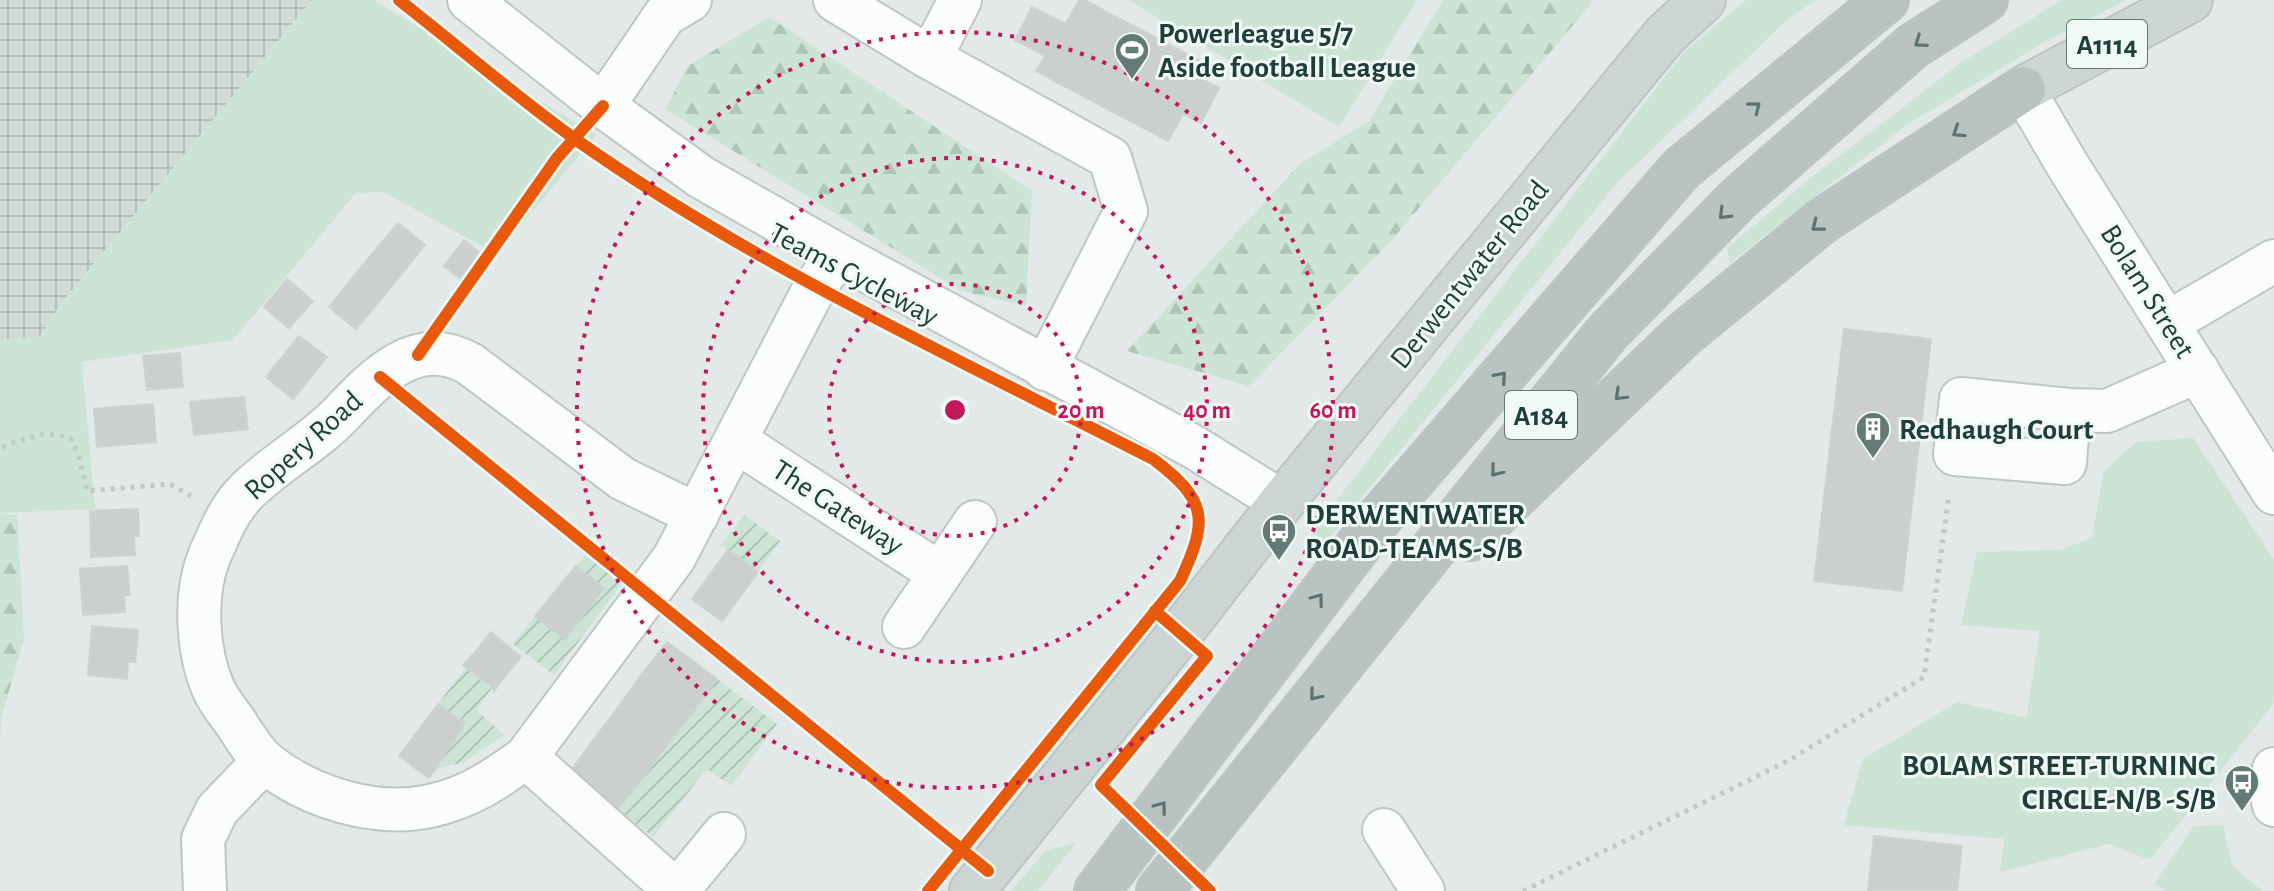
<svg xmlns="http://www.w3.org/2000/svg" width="2274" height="891" viewBox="0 0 2274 891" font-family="'Alegreya Sans',sans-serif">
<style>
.industrial{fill:url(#industrial-grid)}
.green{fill:#cbe4d6}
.forest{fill:url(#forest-firs)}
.garden{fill:url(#garden-furrows)}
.building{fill:#cbd0cf;stroke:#cbd2d1;stroke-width:2}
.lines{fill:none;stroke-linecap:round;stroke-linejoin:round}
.minor-casing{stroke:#c0c6c5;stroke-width:46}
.major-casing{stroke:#bbc5c4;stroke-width:48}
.highway-casing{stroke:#bbc5c4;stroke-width:48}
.path{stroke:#c0c9c8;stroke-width:5;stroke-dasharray:4 6;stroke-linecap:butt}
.minor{stroke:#fbfcfc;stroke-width:42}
.major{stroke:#cdd5d4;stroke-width:44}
.highway{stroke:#b9c3c2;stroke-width:44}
.cycleway-casing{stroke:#f1f9f6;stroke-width:17}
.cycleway{stroke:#e8590c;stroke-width:12}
.oneway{stroke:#5d7370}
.ring{fill:none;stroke:#c2185b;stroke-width:4;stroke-dasharray:4 8}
.labels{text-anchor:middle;stroke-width:6;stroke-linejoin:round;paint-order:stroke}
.shield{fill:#f1f9f6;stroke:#5f7672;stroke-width:2}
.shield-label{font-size:28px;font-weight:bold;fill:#203e3a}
.poi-label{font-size:30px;font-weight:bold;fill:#203e3a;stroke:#f1f9f6;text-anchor:start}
.street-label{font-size:30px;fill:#203e3a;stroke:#f1f9f6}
.centre{fill:#c2185b;stroke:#f1f9f6;stroke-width:4}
.ring-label{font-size:24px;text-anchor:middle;font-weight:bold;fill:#c2185b;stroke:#f1f9f6;stroke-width:6;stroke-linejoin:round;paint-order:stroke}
</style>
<defs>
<pattern id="industrial-grid" width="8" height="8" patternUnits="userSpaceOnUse" patternTransform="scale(2)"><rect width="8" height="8" fill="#d1dbd8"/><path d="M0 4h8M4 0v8" fill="none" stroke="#b3bdba"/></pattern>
<pattern id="forest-firs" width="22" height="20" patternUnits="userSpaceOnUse" patternTransform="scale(2)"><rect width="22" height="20" fill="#cbe4d6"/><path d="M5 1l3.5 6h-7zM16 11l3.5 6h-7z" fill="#aec5b8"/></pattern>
<pattern id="garden-furrows" width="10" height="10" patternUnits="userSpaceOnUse" patternTransform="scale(2)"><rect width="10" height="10" fill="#cbe4d6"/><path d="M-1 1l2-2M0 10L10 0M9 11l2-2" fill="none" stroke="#aec5b8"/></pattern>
</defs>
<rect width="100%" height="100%" fill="#e3e9e8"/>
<polygon class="industrial" points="0,0 312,0 59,306 41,336 0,340"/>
<g class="green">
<polygon points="312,0 374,0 596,135 497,254 383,192 356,193 233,340 82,362 95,509 0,513 0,340 41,336 59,306"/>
<polygon points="1128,0 1417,0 1339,127"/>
<polygon points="1746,0 1816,0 1789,18 1617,183 1326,542 1312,532 1684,52"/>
<polygon points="2062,0 2126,0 2043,43 1905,126 1730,263 1727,248 1807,181 1962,62"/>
<polygon points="2193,438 2274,559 2274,703 2150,860 2109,844 2000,872 2004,839 1844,825 1863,759 1957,702 2026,718 2040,631 1961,625 1977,552 2060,550 2092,538 2104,471 2136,442"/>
<polygon points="2223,825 2232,865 2262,891 2166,891 2154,884 2194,826"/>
<polygon points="1076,843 1038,891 1011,891 1046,850"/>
</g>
<g class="forest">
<polygon points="1443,0 1594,0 1392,240 1249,386 1127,351 1300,164 1369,121"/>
<polygon points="769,17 1032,191 1026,306 962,291 665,109 688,66"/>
<polygon points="0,513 17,515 24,639 1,719 0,742"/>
</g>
<g class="garden">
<polygon points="745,515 780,541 758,572 721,545"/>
<polygon points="586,555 622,583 554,675 513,644 535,616 565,638 603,588 576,566"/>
<polygon points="466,667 493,687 476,710 504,735 464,762 434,770 466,725 438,704"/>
<polygon points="717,679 777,724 731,786 707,769 653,837 617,809"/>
</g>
<g class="building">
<polygon points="1079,0 1084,0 1200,61 1193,75 1219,88 1201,123 1183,114 1168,141 1036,71 1045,56 1015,40 1032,7 1066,24"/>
<polygon points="398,223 425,245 391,287 363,265"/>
<polygon points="464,240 479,252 460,278 444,266"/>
<polygon points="363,265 391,287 356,329 329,307"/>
<polygon points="287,279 313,301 289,328 264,307"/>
<polygon points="1844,329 1931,339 1902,591 1814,581"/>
<polygon points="299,336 327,357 293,399 266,377"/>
<polygon points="180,353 183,387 147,390 143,356"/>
<polygon points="244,397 248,429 194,435 190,402"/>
<polygon points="153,404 156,442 97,447 94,409"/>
<polygon points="138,509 139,536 134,536 135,555 91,557 90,511"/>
<polygon points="728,550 758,572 722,621 692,599"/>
<polygon points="127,566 130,595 124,595 125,612 83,615 80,569"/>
<polygon points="576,566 604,588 565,639 535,616"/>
<polygon points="92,626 138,630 135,662 128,661 127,679 88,675"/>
<polygon points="491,632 521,657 506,675 476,651"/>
<polygon points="667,642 717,679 693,712 642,674"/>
<polygon points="476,651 506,675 494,691 493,687 463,665"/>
<polygon points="642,674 693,712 670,741 620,705"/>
<polygon points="438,704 465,724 429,778 399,756"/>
<polygon points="620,705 670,741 657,758 608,721"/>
<polygon points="608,721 657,758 641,780 592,742"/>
<polygon points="592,742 641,780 617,809 570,772"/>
<polygon points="1874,836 1962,846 1957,891 1868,891"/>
</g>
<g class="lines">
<g class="minor-casing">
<g id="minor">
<polyline points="469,0 603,106 701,177 838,255 1194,447 1282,502"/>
<polyline points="835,0 930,58"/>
<polyline points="960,0 930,58 1110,158 1126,211 1045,369"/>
<polyline points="2023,89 2068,166 2274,493"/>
<polyline points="603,106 665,15 690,0"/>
<polyline points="2169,322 2274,261"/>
<polyline points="2069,410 1961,399 1955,454 2065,463 2069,410 2107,411 2198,371"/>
<polyline points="736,441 939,573"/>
<path d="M 697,515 L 623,479 L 470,364 C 417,334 377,376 342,413 C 313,444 274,463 244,494 C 228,511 218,536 209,557 C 194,595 197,650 213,688 C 218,700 228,712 236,723 C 244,736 254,752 265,762 C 308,797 375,818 430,806 C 468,798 495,780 526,757 L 674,558 L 816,285 L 838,255"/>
<polyline points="904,627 975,522"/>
<polyline points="526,757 676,891"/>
<polyline points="2274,769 2271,792 2274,805"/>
<polyline points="1384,830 1423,891"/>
<polyline points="205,891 203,839 217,810 264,761"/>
<polyline points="677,891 724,834"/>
</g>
</g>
<g class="major-casing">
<g id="major">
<polyline points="2023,89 2190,0"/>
<polyline points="972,891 1181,632 1282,502 1665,35 1703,0"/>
</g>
</g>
<g class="highway-casing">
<g id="highway">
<polyline points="1471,538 1683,335 1822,221 2023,89"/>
<polyline points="1097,891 1380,517 1681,169 1886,0"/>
<polyline points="1159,891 1607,333 1739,198 1913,46 1985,0"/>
</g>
</g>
<g class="path">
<path d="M 2,447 C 26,439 46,428 71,439 L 79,456 L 87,491 L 170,484 L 191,496"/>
<polyline points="1523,891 1788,761 1924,677 1949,495"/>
</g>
<use href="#minor" class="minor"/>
<use href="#major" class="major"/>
<use href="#highway" class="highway"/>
<g class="cycleway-casing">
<g id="cycleway">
<path d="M 399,0 C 458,46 515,96 575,139 C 755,266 958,359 1153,459 C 1209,501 1208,521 1180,581 L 928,891"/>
<polyline points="418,355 557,158 603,106"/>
<polyline points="380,377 988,871"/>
<polyline points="1155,611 1207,656 1101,785 1210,891"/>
</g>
</g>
<use href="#cycleway" class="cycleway"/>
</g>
<defs><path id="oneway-chevron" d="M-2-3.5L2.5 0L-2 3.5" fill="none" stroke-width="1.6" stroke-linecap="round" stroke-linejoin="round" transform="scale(2)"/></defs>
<g class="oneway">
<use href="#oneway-chevron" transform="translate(1920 42) rotate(145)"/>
<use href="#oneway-chevron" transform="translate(1755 107) rotate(-39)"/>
<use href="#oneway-chevron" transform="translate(1958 132) rotate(147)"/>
<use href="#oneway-chevron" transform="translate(1724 214) rotate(135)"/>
<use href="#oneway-chevron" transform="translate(1817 226) rotate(142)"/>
<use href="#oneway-chevron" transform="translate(1501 377) rotate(-49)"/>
<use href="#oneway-chevron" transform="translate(1620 395) rotate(136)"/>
<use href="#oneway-chevron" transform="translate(1496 471) rotate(129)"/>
<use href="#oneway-chevron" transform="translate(1318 599) rotate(-53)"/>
<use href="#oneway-chevron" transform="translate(1315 695) rotate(129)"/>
<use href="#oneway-chevron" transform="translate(1161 807) rotate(-53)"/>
</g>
<g class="ring">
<circle cx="955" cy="410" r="126"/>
<circle cx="955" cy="410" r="252"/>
<circle cx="955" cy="410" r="378"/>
</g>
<defs>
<g id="stadium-pin" transform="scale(1.8)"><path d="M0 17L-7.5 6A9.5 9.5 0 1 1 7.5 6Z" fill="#647a77" stroke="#f1f9f6"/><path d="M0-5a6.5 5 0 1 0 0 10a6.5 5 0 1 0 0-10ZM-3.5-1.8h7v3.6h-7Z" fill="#fff"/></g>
<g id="building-pin" transform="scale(1.8)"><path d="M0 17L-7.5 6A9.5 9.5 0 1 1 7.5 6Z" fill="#647a77" stroke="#f1f9f6"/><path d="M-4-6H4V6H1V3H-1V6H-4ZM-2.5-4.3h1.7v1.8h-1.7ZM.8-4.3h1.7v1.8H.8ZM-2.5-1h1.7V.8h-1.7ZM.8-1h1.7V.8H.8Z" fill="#fff"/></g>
<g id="bus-pin" transform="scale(1.8)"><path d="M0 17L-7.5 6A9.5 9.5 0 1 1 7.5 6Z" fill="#647a77" stroke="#f1f9f6"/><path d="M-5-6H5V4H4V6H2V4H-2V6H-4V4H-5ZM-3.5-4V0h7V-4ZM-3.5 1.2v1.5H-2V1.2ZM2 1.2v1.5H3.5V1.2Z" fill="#fff"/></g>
</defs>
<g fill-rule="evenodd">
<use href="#stadium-pin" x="1132" y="50"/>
<use href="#building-pin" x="1873" y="429"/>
<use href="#bus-pin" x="1279" y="531"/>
<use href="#bus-pin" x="2242" y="782"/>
</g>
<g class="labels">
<g class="shield">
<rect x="2067" y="20" width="80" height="48" rx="6"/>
<rect x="1505" y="391" width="72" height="48" rx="6"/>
</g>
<g class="shield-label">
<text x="2107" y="54">A1114</text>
<text x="1541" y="425">A184</text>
</g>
<g class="poi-label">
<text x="1158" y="43">Powerleague 5/7<tspan x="1158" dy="34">Aside football League</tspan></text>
<text x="1899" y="439">Redhaugh Court</text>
<text x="1305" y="524">DERWENTWATER<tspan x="1305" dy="34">ROAD-TEAMS-S/B</tspan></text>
<text x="2216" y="775" text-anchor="end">BOLAM STREET-TURNING<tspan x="2216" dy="34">CIRCLE-N/B -S/B</tspan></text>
</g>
<g class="street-label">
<text transform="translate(854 274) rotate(28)" y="10">Teams Cycleway</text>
<text transform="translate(1469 274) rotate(-51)" y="10">Derwentwater Road</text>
<text transform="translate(2148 291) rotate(58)" y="10">Bolam Street</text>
<text transform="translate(303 445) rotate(-42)" y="10">Ropery Road</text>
<text transform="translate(838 507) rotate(33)" y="10">The Gateway</text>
</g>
</g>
<circle cx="955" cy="410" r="12" class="centre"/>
<g class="ring-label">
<text x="1081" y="418">20 m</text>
<text x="1207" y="418">40 m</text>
<text x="1333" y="418">60 m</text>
</g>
</svg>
